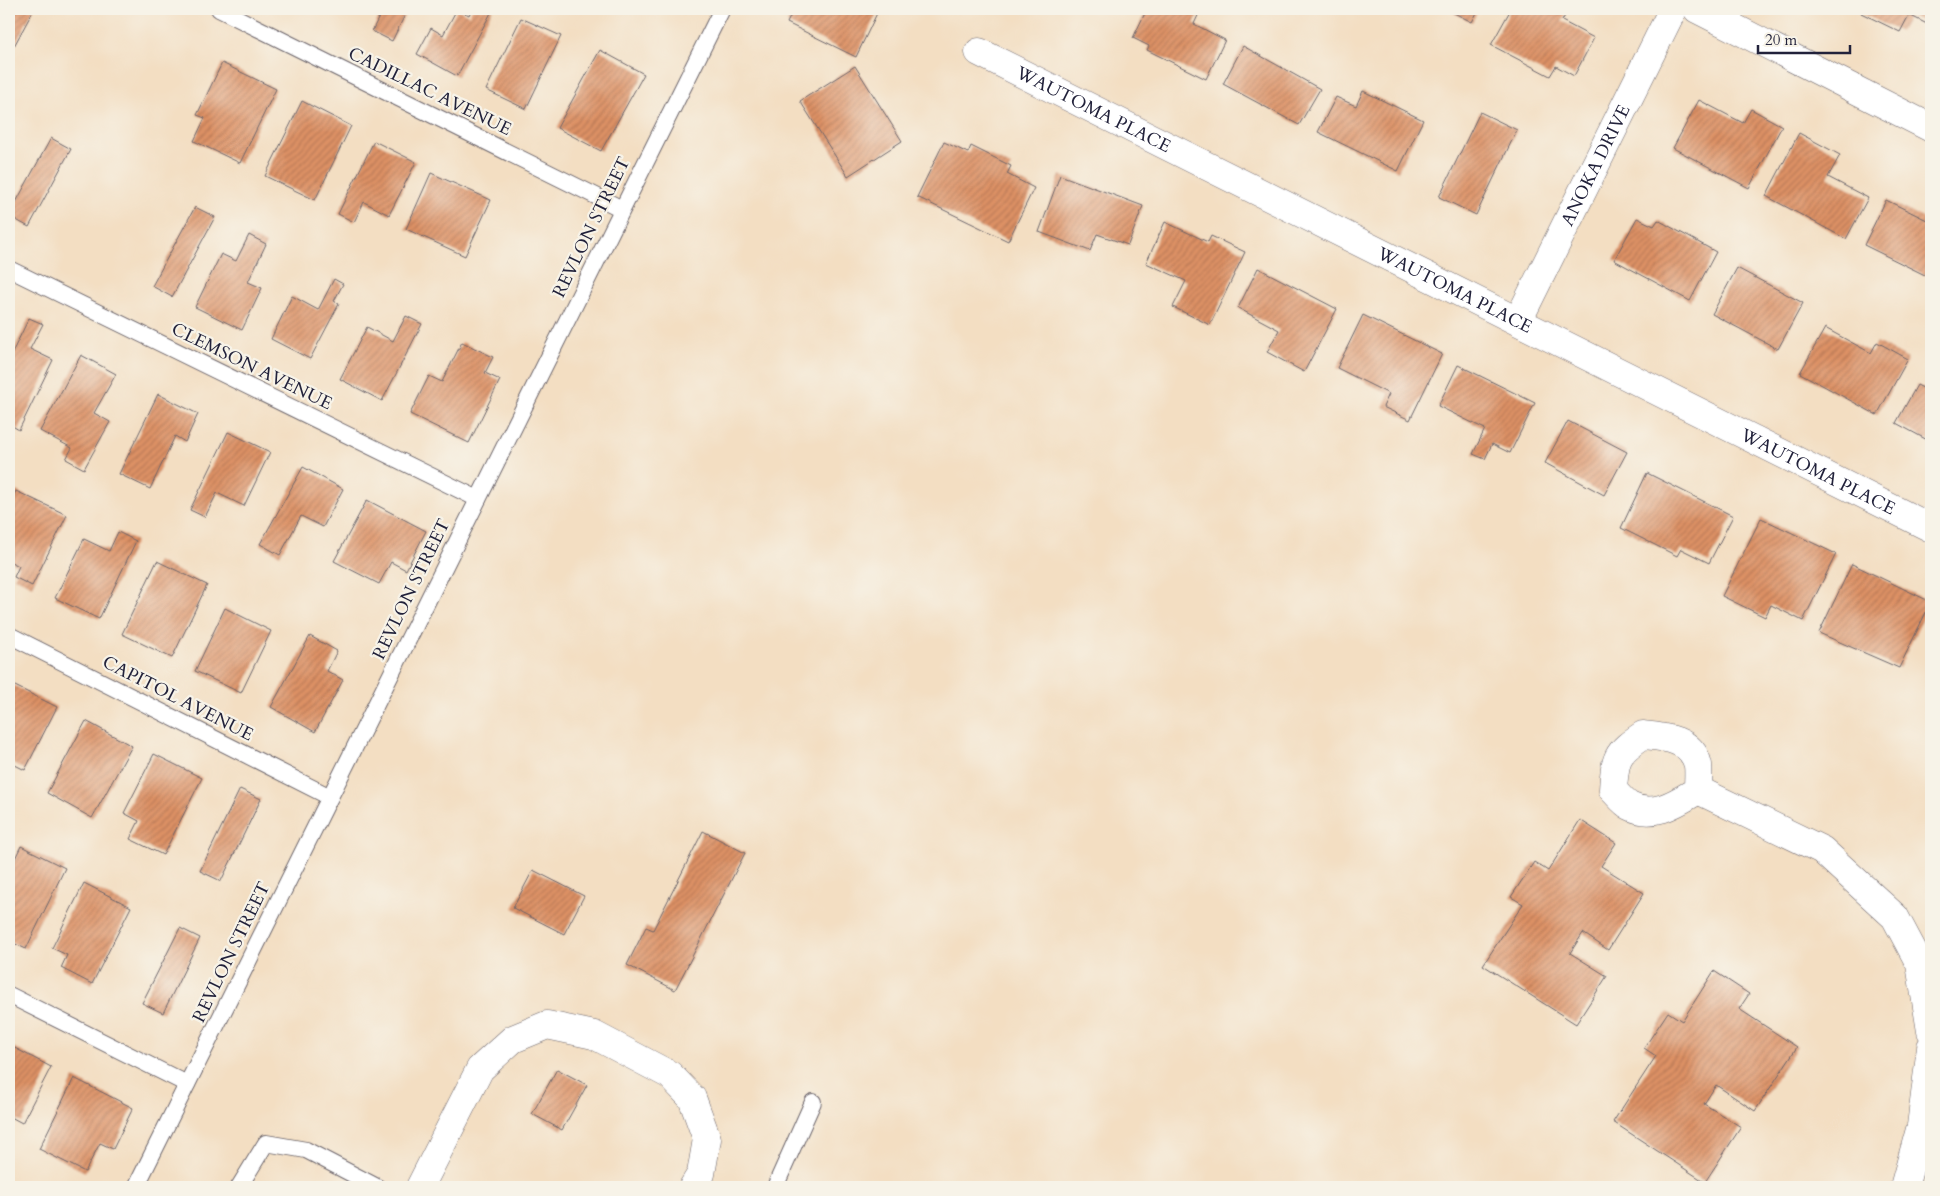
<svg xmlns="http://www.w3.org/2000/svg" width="1940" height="1196" viewBox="0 0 1940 1196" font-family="Cardo,serif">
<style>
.building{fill:url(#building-hatch)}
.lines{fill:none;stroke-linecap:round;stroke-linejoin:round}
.lane-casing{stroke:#6b646a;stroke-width:18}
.street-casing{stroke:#6b646a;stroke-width:29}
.lane{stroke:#fff;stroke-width:16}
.street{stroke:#fff;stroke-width:28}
.labels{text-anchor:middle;stroke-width:4.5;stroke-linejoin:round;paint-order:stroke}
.street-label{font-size:18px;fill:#22223b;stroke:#f7f3e8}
</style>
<defs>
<pattern id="building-hatch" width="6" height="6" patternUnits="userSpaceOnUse" patternTransform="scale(1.25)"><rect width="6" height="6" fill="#dd9165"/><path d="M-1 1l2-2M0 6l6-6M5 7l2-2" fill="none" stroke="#b37654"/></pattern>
</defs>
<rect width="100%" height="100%" fill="#f7f3e8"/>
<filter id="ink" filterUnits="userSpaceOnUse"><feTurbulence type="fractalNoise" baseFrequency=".02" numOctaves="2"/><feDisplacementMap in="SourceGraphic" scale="10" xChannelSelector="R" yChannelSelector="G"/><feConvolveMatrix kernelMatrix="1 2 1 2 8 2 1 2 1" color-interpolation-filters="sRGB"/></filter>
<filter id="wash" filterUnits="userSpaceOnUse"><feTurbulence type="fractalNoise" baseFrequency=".0096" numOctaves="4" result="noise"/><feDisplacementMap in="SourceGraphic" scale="20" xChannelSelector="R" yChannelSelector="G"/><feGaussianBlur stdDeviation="1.12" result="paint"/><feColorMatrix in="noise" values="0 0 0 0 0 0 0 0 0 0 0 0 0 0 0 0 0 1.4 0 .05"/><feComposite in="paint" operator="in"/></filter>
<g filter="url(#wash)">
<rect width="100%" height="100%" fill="#f3dec2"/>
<g id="blocks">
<g class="building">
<polygon points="12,9 34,9 13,48 9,46 9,14"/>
<polygon points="383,9 408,9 392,41 372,31"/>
<polygon points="457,9 469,15 472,9 493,9 457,76 417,54 431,28 443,35"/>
<polygon points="794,9 879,9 856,57 787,23"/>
<polygon points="1147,9 1201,9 1194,24 1225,40 1206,79 1147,50 1149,46 1133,38"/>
<polygon points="1446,9 1479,9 1472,22"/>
<polygon points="1511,9 1561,9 1567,12 1562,21 1594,38 1574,76 1556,66 1550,76 1491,45"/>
<polygon points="1863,9 1931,9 1931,26 1909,15 1900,32 1861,13"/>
<polygon points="521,18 561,36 526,109 486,90"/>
<polygon points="1243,46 1320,89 1299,125 1223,84"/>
<polygon points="600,50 644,74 601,151 557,128"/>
<polygon points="222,63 276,89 240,163 194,141 205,118 197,115"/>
<polygon points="855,66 902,141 848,176 800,101"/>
<polygon points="1363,91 1423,120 1398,171 1318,132 1336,97 1356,106"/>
<polygon points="1699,100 1743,123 1751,109 1782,126 1749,188 1673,148"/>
<polygon points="302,101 351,126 315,200 265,176"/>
<polygon points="1480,112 1517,130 1476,215 1439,197"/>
<polygon points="1799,133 1840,155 1828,177 1868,198 1846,239 1766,196"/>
<polygon points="51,138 71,149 29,227 9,216 9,215"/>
<polygon points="374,141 416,162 389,215 364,202 354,222 338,214"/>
<polygon points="944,142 968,153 971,146 1011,166 1007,174 1034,188 1008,241 917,197"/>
<polygon points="431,173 491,200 465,256 406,229"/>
<polygon points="1060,175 1143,206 1128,245 1097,234 1090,251 1039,232"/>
<polygon points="1886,200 1931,222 1931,278 1864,245"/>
<polygon points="195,207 215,217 172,297 152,286"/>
<polygon points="1637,218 1654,226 1658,220 1716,252 1690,301 1614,260"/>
<polygon points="1165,222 1208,242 1211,236 1245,252 1210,325 1173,307 1186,281 1146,263"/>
<polygon points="249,235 266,244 248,282 262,288 242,330 195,307 221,254 236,261"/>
<polygon points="1258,268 1337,309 1304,372 1267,352 1279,330 1238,308"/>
<polygon points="1737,268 1803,303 1778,349 1712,314"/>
<polygon points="334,279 343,284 334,301 339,304 310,359 271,339 292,296 318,310"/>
<polygon points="1363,315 1442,354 1410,420 1383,407 1389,394 1337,368"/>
<polygon points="406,316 422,324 382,401 340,379 367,327 393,341"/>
<polygon points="29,318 43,324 30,349 53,360 19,430 9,424 9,359"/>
<polygon points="1825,328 1871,353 1877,342 1908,359 1877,415 1800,373"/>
<polygon points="462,342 493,357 485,373 500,380 469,443 410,414 429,376 442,382"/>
<polygon points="81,355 116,374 94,413 110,422 84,469 66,459 72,448 40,431"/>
<polygon points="1458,365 1535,403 1510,453 1492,444 1485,459 1473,454 1485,429 1438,406"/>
<polygon points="1917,385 1931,392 1931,442 1896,423"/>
<polygon points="158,394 198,414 185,442 175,436 150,489 119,474"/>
<polygon points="1568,421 1627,452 1604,495 1545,463"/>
<polygon points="228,432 270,452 244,506 217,493 205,517 190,510"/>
<polygon points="303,467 343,489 323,527 301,516 280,555 260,544"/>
<polygon points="1647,473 1733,516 1709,563 1681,549 1677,556 1621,528"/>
<polygon points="16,491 67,515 32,586 14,577 19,566 9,561 9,505"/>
<polygon points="367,500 426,531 406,570 391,562 379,584 334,561"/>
<polygon points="1761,518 1836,554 1803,621 1771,605 1765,617 1722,596"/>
<polygon points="118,532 136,541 99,619 55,598 84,539 109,551"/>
<polygon points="157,561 207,585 172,658 122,634"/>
<polygon points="1852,564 1931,602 1899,668 1819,633"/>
<polygon points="225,608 271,631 241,693 195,671"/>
<polygon points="310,636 337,651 327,671 343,680 315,732 271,707"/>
<polygon points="13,685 57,707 25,770 9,762 9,693"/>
<polygon points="86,721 132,746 92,818 47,793"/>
<polygon points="154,754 202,778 163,855 130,839 139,821 124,813"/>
<polygon points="240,789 261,799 221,881 200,871"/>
<polygon points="1580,820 1616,843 1601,866 1644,893 1608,950 1583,933 1570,953 1607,976 1576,1024 1483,965 1523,904 1511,897 1534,862 1548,871"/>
<polygon points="703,831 745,853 675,990 627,965 646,927 653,930"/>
<polygon points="21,846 65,868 26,949 9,941 9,871"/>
<polygon points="533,870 584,896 564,934 513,908"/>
<polygon points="84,883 131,907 92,984 61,968 67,955 52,948"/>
<polygon points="180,928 200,938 163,1013 142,1003"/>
<polygon points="1714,971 1749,994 1739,1009 1797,1047 1755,1111 1716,1085 1704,1104 1741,1127 1705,1182 1613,1122 1656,1056 1644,1048 1668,1012 1682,1021"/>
<polygon points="11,1046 51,1067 22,1123 9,1116 9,1050"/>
<polygon points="557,1069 587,1085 562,1130 532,1114"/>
<polygon points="74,1078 133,1108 113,1149 100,1143 85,1172 39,1149"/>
</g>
</g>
</g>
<g filter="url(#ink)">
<use href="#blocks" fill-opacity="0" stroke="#6b646a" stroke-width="1"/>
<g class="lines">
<g class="lane-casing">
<g id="lane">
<polyline points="219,9 622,209"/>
<polyline points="9,269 478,499"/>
<polyline points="9,635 330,797"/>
<polyline points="9,995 187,1084"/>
<polyline points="136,1187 722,9"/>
<polyline points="239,1187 266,1143 306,1150 377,1187"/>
<polyline points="775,1187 813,1102"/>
</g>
</g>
<g class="street-casing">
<g id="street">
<polyline points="1697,9 1931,128"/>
<path id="s1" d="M 979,52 L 1931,528"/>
<path id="s2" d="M 1518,321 L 1673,9"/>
<path d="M 1643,735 C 1665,737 1692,739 1698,765 C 1699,773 1698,782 1698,790 C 1678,802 1654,819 1630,806 C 1624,803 1618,795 1613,790 C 1615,758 1616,753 1643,735 Z"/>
<polyline points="1698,790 1822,850 1895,917 1920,964 1931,1031"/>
<polyline points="420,1187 480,1069 513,1039 547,1025 594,1035 670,1075 692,1098 707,1139 701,1174 693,1187"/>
<polyline points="1904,1187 1921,1126 1931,1047"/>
</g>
</g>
<use href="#lane" class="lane"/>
<use href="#street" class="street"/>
</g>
</g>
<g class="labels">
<g class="street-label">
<text transform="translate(430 91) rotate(26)" y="6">CADILLAC AVENUE</text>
<text dy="6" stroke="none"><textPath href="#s1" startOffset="128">WAUTOMA PLACE</textPath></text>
<text dy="6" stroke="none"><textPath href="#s2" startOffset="174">ANOKA DRIVE</textPath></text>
<text transform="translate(591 227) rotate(-64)" y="6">REVLON STREET</text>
<text dy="6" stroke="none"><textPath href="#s1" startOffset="532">WAUTOMA PLACE</textPath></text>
<text transform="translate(252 366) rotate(26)" y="6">CLEMSON AVENUE</text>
<text dy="6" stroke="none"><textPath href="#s1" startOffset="938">WAUTOMA PLACE</textPath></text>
<text transform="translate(411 589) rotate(-64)" y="6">REVLON STREET</text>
<text transform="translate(178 698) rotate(27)" y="6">CAPITOL AVENUE</text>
<text transform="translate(231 952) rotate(-64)" y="6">REVLON STREET</text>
</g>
</g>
<rect width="1940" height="1196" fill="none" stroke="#f7f3e8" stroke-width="30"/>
<path d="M1758 45v8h92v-8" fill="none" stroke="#22223b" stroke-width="2.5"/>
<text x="1765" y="45" font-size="15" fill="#22223b" stroke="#f7f3e8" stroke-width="4" paint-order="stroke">20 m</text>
</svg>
